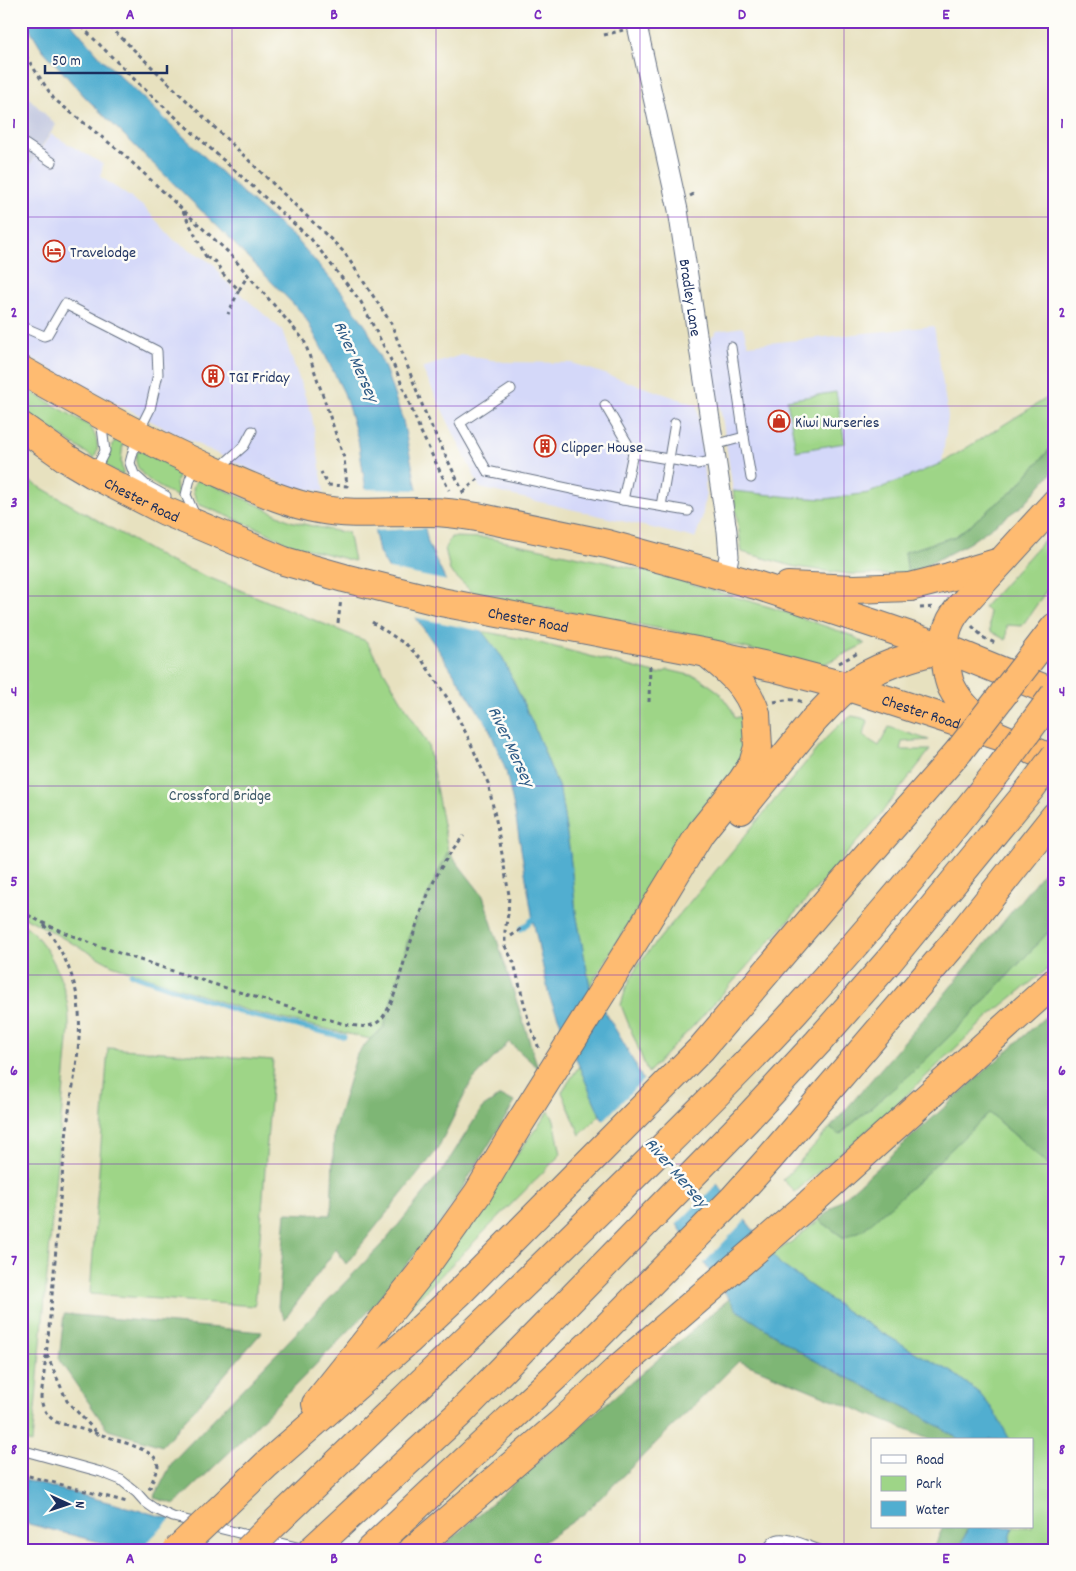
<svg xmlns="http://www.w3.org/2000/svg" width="1076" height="1571" viewBox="0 0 1076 1571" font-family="Dekko,sans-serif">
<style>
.built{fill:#d4d8f9}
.industrial{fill:#bdc3de}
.green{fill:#9ed587;stroke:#5c8272}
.forest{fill:#7eb674;stroke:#4c7269}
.water{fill:#51aed0;stroke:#366e97}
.pier{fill:#e7e1bf}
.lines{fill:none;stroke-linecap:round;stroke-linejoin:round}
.stream{stroke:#51aed0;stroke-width:5}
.service-casing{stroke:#626d80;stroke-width:11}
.minor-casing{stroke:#626d80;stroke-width:21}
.trunk-casing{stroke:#626d80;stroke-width:30}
.motorway-casing{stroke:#626d80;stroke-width:30}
.path{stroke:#626d80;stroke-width:3;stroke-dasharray:4 4;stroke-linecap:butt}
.service{stroke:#fff;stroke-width:9}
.minor{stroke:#fff;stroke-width:19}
.trunk{stroke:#febb71;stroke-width:28}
.motorway{stroke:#febb71;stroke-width:28}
.motorway-bridge-casing{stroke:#626d80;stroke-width:30;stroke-linecap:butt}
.motorway-bridge{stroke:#febb71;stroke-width:28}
.grid{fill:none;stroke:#7b2cbf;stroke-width:1;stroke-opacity:0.55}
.labels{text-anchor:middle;stroke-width:5;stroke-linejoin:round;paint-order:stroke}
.poi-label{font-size:16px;fill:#1b2f5e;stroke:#fdfcf7;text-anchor:start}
.street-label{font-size:16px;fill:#1b2f5e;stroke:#fdfcf7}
.park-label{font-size:16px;fill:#3c5868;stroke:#fdfcf7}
.water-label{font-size:18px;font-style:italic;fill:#2e5b86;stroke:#fdfcf7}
.neatline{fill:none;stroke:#7b2cbf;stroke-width:2}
.grid-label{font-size:16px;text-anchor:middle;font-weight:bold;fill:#7b2cbf}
</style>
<rect width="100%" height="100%" fill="#fdfcf7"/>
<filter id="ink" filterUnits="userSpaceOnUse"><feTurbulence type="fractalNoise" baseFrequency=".02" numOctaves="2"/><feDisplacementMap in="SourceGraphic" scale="10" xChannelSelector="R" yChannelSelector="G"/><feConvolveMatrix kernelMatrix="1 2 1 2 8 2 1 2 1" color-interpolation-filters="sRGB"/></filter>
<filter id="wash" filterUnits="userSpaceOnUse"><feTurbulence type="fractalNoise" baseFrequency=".0096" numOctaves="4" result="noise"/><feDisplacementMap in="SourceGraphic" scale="20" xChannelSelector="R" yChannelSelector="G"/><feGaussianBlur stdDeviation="1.12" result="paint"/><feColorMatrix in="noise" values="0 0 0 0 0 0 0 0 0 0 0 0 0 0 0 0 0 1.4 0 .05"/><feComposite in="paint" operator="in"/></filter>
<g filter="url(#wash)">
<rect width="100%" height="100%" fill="#e7e1bf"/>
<g class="built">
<polygon points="51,134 103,164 101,177 144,207 174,240 215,265 221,277 282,330 312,416 324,492 289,486 251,470 172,432 64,376 21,352 21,177"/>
<polygon points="934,326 948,416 942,463 869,493 826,499 791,497 733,491 723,423 706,344 717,331 743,327 748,345"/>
<polygon points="461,355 504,362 572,363 697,405 706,492 702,519 695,538 480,488 422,368"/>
</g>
<polygon class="industrial" points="21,90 56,125 21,177"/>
<g class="green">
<path d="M 21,386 L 90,426 C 96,436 101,447 94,458 L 21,409 Z"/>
<polygon points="836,392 845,443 796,451 787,400"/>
<polygon points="1055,393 1055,443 1014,490 956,536 905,552 908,575 849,574 796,567 742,552 733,491 791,497 825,499 869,493 942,463"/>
<polygon points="116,438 123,442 121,462 123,473 122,475 104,465"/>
<path d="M 141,450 L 180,471 L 176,483 L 178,497 C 163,489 129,474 137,452 Z"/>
<polygon points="21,476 168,561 366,641 428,745 448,851 409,936 384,1027 370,1039 248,1011 112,965 21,915"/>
<path d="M 198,478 L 260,506 L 290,521 L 340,532 L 348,532 L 354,561 L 289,544 L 262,530 L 200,505 C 193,494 190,489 198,478 Z"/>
<polygon points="1055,528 1055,578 1022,626 1007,625 1006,640 990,631 989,612 984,607"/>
<polygon points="451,537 488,538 647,571 773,608 853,636 865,644 820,666 678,632 520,603 473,593 450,571 445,548"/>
<polygon points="481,631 528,640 659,674 668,670 698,677 719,692 732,710 735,718 743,716 744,743 737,769 673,850 647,894 590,986 576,913 570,854 560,791 533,724 502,657"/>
<polygon points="852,716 862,718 868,721 863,736 879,746 889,727 929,740 902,742 900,750 930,750 876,820 795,913 697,1022 648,1073 621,1005 626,988 639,963 827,737 840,724"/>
<path d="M 21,922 C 46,941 61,971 67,1002 C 69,1011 69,1020 69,1029 L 32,1443 L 21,1440 Z"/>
<polygon points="1055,925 1055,963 989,1016 892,1109 795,1192 783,1180 830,1128 840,1135 969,1017"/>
<polygon points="108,1048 273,1060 255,1306 90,1294"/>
<polygon points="579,1066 600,1115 580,1135 562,1092"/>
<polygon points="549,1111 554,1120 561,1154 385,1332"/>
<polygon points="989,1113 1055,1170 1055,1550 1008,1550 1013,1527 1032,1527 1032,1440 1010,1440 994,1411 979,1393 952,1372 918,1354 849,1313 780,1264 772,1254 790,1243 819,1220 844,1238"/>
</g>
<g class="forest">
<polygon points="1055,443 1055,469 1023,505 969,543 908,575 905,552 956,536 1014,490"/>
<polygon points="448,851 483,896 538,1068 509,1042 471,1082 437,1150 346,1264 336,1249 285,1319 278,1307 286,1213 331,1215 334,1131 357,1054 370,1039 384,1027 409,936"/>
<polygon points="1055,858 1055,925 969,1017 914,1071 839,1135 830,1128 944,995"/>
<polygon points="1055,1008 1055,1170 989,1113 916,1183 863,1230 844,1238 819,1220"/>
<polygon points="500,1096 515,1102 442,1221 373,1306 238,1444 175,1504 154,1498 173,1461 386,1240 442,1171 482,1108"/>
<polygon points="729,1299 737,1310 810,1358 913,1411 954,1435 958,1440 931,1440 739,1361 585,1513 532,1550 439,1550 547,1454"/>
<polygon points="64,1314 262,1332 162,1446 108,1430 59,1360"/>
<polygon points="943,1527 968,1527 960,1550 933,1550"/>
</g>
<g class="water">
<polygon points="25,21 69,21 102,59 248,198 297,240 341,291 367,328 386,371 403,421 428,543 451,592 502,657 533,724 560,791 570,854 576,913 590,986 627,1049 658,1109 780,1264 849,1313 918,1354 952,1372 979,1393 994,1411 1010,1440 958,1440 953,1435 913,1411 810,1358 737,1310 600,1115 549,996 533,920 515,813 506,771 489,728 440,652 418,621 379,552 366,490 358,439 344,393 323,351 304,315 218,227 85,97 42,49"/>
<polygon points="21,1479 288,1550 131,1550 21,1522"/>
<polygon points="968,1527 1013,1527 1008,1550 960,1550"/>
</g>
<g class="pier">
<polygon points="363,489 420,490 428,528 372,531"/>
<polygon points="385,568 448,581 453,591 485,632 413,617"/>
<polygon points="645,1078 661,1107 719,1182 675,1226 602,1122"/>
<polygon points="726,1191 747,1218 702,1265 683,1237"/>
<polygon points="173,1517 282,1546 277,1550 139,1550"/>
</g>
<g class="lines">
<g class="stream">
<polyline points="521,929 538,915"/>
<polyline points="131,974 246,1014 344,1037"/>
</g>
</g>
</g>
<g filter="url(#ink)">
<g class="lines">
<g class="service-casing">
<g id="service">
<polyline points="21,144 25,144 52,162"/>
<polyline points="21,326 44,336 47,335 65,304 157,351 158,374 150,409 138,433 130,463 134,474 146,485 166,496"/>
<polyline points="511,389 460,423 487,471 623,500 688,511"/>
<polyline points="605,405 633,453 623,500"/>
<polyline points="744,437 751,478"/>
<polyline points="714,445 744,437 731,347"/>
<polyline points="633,453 697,464 716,460"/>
<polyline points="218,469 244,446 252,431"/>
<polyline points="94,472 105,451 101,420"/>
<polyline points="661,506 675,423"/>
<polyline points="193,511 186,495 190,479 196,467"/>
<polyline points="21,1450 101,1472 121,1480 137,1493 145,1502 155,1509 173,1517 309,1550"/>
<path d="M 767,1550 C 770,1545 773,1540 779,1539 C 789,1537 810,1547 820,1550"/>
</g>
</g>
<g class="minor-casing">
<g id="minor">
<path id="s1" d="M 636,21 L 678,210 L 727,531 L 729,556 L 725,576"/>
</g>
</g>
<g class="trunk-casing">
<g id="trunk">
<path d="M 21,370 C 88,408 156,446 226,476 C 256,489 286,503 318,509 C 354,516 391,511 428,512 C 444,512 460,514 477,517 L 607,544 L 756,585 L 881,626 L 945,648 L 1055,693"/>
<path id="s2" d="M 21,426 L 66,458 L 93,474 L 165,511 L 284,561 L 344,578 L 441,602 L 707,653 L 772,667 L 848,687 L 999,736 L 1055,760"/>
<polyline points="788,586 854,589 910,587"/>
<path d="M 960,607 C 954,614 948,625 946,634 C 944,647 946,677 952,688 C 961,706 977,718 992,731"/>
<path d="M 708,654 C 729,671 749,688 756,714"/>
<path d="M 815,719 C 826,708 837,695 849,686 C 877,665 912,657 945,648"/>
</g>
</g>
<g class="motorway-casing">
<g id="motorway">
<polyline points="910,587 949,577 1000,562"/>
<polyline points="960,607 1055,503"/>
<polyline points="1035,653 1055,627"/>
<polyline points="741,810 815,719"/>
<polyline points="316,1404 420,1274 478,1193 518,1126 640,932 701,832 742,781 753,764 758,747 756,714"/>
<polyline points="217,1512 266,1465 408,1341 461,1291 701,1049 828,900 959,751"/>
<path d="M 270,1528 C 388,1414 507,1302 624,1186 C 681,1129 739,1073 794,1013 C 865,935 933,854 998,771"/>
<polyline points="312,1550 458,1415 745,1121 818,1042 889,961 1031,788"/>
<polyline points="370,1550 592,1342 733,1199 769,1159 955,942 1055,816"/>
<polyline points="413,1550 560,1424 623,1364 810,1203 1055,982"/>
</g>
</g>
<g class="path">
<polyline points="76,21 141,86 311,239 361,302 396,370 420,430 449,490"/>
<polyline points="104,21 344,252 391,323 426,415 464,494"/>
<polyline points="604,35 623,30"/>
<polyline points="21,49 54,99 123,154 229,253 304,340 344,458 347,486 328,485 321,472"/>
<polyline points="690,196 696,193"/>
<polyline points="183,211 208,261"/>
<polyline points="206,257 216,262 223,274 239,290 228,314"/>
<polyline points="239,290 248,275"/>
<polyline points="463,492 479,478"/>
<polyline points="920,608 934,607"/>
<polyline points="372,622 408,646 422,660 448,699 468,737 488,783 497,825 509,895 508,914 505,931 505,946 514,963 529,1023 540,1051"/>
<polyline points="338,623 341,599"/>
<polyline points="972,626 984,638 995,643"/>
<polyline points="839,663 858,653"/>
<polyline points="649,702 650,663"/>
<path d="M 774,702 C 783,700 793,698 802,702"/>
<path d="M 21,911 C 62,935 110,950 155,965 C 218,986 281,1005 344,1024 C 356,1026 368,1029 378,1022 C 393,1010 399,977 405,959 C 420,916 432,870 464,836"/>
<path d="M 44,925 C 60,946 72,970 77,996 C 85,1040 71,1085 67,1129 C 57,1218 53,1308 41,1397 C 42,1408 46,1415 56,1422 C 76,1428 145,1445 155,1458 C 157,1461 157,1463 158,1466 L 149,1490"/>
<polyline points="511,936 521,929"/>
<polyline points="47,1355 67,1401 99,1435"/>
<polyline points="21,1474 127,1502"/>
</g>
<use href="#service" class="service"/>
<use href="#minor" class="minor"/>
<use href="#trunk" class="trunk"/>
<use href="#motorway" class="motorway"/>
<g class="motorway-bridge-casing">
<g id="motorway-bridge">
<polyline points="959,751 1035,653"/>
<polyline points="998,771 1055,694"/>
<polyline points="1031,788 1055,756"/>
<polyline points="177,1550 217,1512"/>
<polyline points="248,1550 270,1528"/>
</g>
</g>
<use href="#motorway-bridge" class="motorway-bridge"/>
</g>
</g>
<path class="grid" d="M 232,21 L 232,1550M 436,21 L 436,1550M 640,21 L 640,1550M 844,21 L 844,1550M 21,217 L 1055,217M 21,406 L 1055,406M 21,596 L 1055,596M 21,786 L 1055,786M 21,975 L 1055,975M 21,1164 L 1055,1164M 21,1354 L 1055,1354"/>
<defs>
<g id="hotel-ring" transform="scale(1.125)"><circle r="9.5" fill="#fdfcf7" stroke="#c8321e" stroke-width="1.5"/><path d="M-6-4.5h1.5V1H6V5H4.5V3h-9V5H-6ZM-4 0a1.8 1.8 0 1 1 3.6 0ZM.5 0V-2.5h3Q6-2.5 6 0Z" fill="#c8321e"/></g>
<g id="building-ring" transform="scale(1.125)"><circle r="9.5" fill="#fdfcf7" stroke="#c8321e" stroke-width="1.5"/><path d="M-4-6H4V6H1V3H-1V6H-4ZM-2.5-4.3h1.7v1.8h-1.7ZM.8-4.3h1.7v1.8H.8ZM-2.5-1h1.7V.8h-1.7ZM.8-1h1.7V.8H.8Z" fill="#c8321e"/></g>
<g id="shop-ring" transform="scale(1.125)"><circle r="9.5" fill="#fdfcf7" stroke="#c8321e" stroke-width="1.5"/><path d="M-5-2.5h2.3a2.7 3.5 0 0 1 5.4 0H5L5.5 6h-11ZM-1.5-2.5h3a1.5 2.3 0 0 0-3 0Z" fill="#c8321e"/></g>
</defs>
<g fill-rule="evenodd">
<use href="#hotel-ring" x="54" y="251"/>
<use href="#building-ring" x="213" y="376"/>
<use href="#shop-ring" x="779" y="421"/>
<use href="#building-ring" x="545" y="446"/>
</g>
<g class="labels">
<g class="poi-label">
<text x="70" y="257">Travelodge</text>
<text x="229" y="382">TGI Friday</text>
<text x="795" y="427">Kiwi Nurseries</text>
<text x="561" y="452">Clipper House</text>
</g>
<g class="street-label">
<text dy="6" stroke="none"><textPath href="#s1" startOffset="282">Bradley Lane</textPath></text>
<text dy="6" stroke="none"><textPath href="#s2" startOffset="142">Chester Road</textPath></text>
<text dy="6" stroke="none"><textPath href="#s2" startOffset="548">Chester Road</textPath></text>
<text dy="6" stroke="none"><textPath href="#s2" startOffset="952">Chester Road</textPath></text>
</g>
<g class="park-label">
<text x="220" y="800">Crossford Bridge</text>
</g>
<g class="water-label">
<text transform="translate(357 361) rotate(66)" y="6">River Mersey</text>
<text transform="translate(512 746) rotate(65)" y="6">River Mersey</text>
<text transform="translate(677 1172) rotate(49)" y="6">River Mersey</text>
</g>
</g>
<rect width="1076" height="1571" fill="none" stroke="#fdfcf7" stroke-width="55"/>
<rect x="871" y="1438" width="162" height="90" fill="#fdfcf7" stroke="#a3aaba"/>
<rect x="881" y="1455" width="25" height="8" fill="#ffffff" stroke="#a3aaba"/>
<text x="916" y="1464" font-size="15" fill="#1b2f5e">Road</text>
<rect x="881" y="1476" width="25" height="15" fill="#9ed587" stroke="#a3aaba"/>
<text x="916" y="1488" font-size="15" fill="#1b2f5e">Park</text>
<rect x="881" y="1501" width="25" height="15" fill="#51aed0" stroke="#a3aaba"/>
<text x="916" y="1514" font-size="15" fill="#1b2f5e">Water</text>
<g transform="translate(68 1504) rotate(93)" stroke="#fdfcf7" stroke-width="4" paint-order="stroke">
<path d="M0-4L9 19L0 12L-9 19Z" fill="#1b2f5e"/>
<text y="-8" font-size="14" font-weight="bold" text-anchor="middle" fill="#1b2f5e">N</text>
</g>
<path d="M45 65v8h122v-8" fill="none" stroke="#1b2f5e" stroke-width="2.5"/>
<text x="52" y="65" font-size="15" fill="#1b2f5e" stroke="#fdfcf7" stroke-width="4" paint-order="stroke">50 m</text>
<rect x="28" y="28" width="1020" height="1516" class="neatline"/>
<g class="grid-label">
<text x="130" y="19">A</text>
<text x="334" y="19">B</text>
<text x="538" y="19">C</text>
<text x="742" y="19">D</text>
<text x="946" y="19">E</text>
<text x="14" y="128">1</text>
<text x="1062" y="128">1</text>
<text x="14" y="317">2</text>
<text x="1062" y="317">2</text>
<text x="14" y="507">3</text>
<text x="1062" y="507">3</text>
<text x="14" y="696">4</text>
<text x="1062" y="696">4</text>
<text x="14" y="886">5</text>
<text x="1062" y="886">5</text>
<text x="14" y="1075">6</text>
<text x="1062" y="1075">6</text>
<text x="14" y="1265">7</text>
<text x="1062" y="1265">7</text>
<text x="14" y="1454">8</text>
<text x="1062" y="1454">8</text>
<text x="130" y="1563">A</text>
<text x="334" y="1563">B</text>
<text x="538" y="1563">C</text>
<text x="742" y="1563">D</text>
<text x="946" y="1563">E</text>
</g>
</svg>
